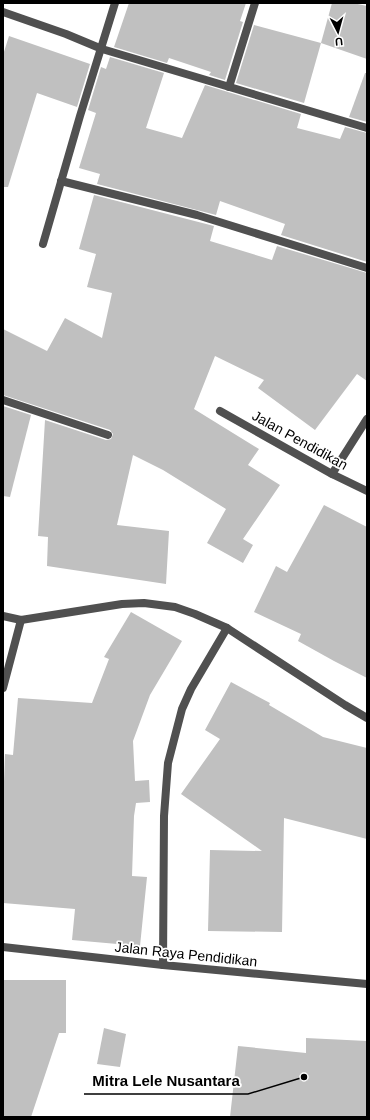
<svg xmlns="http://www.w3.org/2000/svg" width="370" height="1120" viewBox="0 0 370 1120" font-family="Helvetica,sans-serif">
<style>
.building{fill:#c0c0c0}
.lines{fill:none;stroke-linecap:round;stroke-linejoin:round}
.minor{stroke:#505050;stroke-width:8}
.tertiary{stroke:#505050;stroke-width:8}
.labels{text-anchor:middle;stroke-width:3.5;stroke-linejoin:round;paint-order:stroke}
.street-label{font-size:14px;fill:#000;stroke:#fff}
.leader{fill:none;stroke:#000;stroke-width:1.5}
.callout-dot{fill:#000;stroke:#fff;stroke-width:1.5}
.callout-label{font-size:15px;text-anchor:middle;font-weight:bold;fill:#000;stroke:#fff;stroke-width:3.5;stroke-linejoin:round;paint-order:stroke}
</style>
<rect width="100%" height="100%" fill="#fff"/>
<g class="building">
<polygon points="129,3 246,3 240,21 243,22 225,80 209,75 211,72 169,58 167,63 114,47"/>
<polygon points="332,3 353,3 367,6 367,59 321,43"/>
<polygon points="254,25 321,43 304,103 236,83"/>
<polygon points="9,36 90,64 77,107 37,93 8,187 3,187 3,55"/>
<polygon points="110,57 164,73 146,128 182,138 205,85 301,114 297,128 340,139 345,127 367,133 367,262 281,235 285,224 220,201 216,215 97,184 100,174 79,168 96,113 88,110 101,67 106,69"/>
<polygon points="365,73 367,73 367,122 349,117"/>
<polygon points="94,195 214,226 210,241 272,260 277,246 367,273 367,381 357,374 315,430 258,388 264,380 215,356 194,409 259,449 248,465 280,485 243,539 253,545 243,563 207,543 226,509 163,470 133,455 117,525 169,531 166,584 47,566 48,537 38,536 45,420 106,440 111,439 113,434 110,430 3,395 3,329 47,351 65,318 102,338 112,293 87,287 96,254 79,249"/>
<polygon points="3,406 31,415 10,497 3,496"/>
<polygon points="324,505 367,527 367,678 334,661 298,641 301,634 254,612 276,566 287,572"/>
<polygon points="131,612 182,641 150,695 133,741 135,781 149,780 150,802 136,803 134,816 132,876 147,877 140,946 72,940 75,909 3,903 3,809 5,754 13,755 18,698 92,703 109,659 104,657"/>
<polygon points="231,682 270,703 269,705 323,737 367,748 367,839 284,818 282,932 208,931 210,850 262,851 181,794 220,739 205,730"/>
<polygon points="3,980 66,980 66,1033 59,1033 31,1117 3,1117"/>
<polygon points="104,1028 126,1034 120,1067 97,1064"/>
<polygon points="306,1038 367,1041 367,1117 230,1117 238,1046 306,1053"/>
</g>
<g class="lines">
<g class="minor">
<polyline points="3,12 66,34 102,49 367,128"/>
<polyline points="229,87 255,3"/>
<polyline points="61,181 197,215 367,268"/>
<polyline points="43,244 80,116 115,3"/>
<polyline points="3,400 108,435"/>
<polyline points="220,411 332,474 367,491"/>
<polyline points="332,474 367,419"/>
<polyline points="3,616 21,620 122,604 144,603 175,607 195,614 227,628 345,705 367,718"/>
<polyline points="3,688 21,620"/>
<polyline points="163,965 164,816 168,763 182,709 191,689 227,628"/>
</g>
<polyline class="tertiary" points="3,947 163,965 367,984"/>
</g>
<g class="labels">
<g class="street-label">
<text transform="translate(300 440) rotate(29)" y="5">Jalan Pendidikan</text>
<text transform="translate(186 954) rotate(6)" y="5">Jalan Raya Pendidikan</text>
</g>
</g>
<path class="leader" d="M304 1077L248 1094H84"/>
<circle class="callout-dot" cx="304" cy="1077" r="4"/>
<g class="callout-label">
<text x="166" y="1086">Mitra Lele Nusantara</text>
</g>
<rect width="370" height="1120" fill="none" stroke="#000000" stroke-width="8"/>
<g transform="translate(338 32) rotate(174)" stroke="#ffffff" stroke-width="3" paint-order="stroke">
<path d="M0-3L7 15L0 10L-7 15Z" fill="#000000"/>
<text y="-6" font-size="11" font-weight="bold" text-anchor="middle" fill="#000000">U</text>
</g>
</svg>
